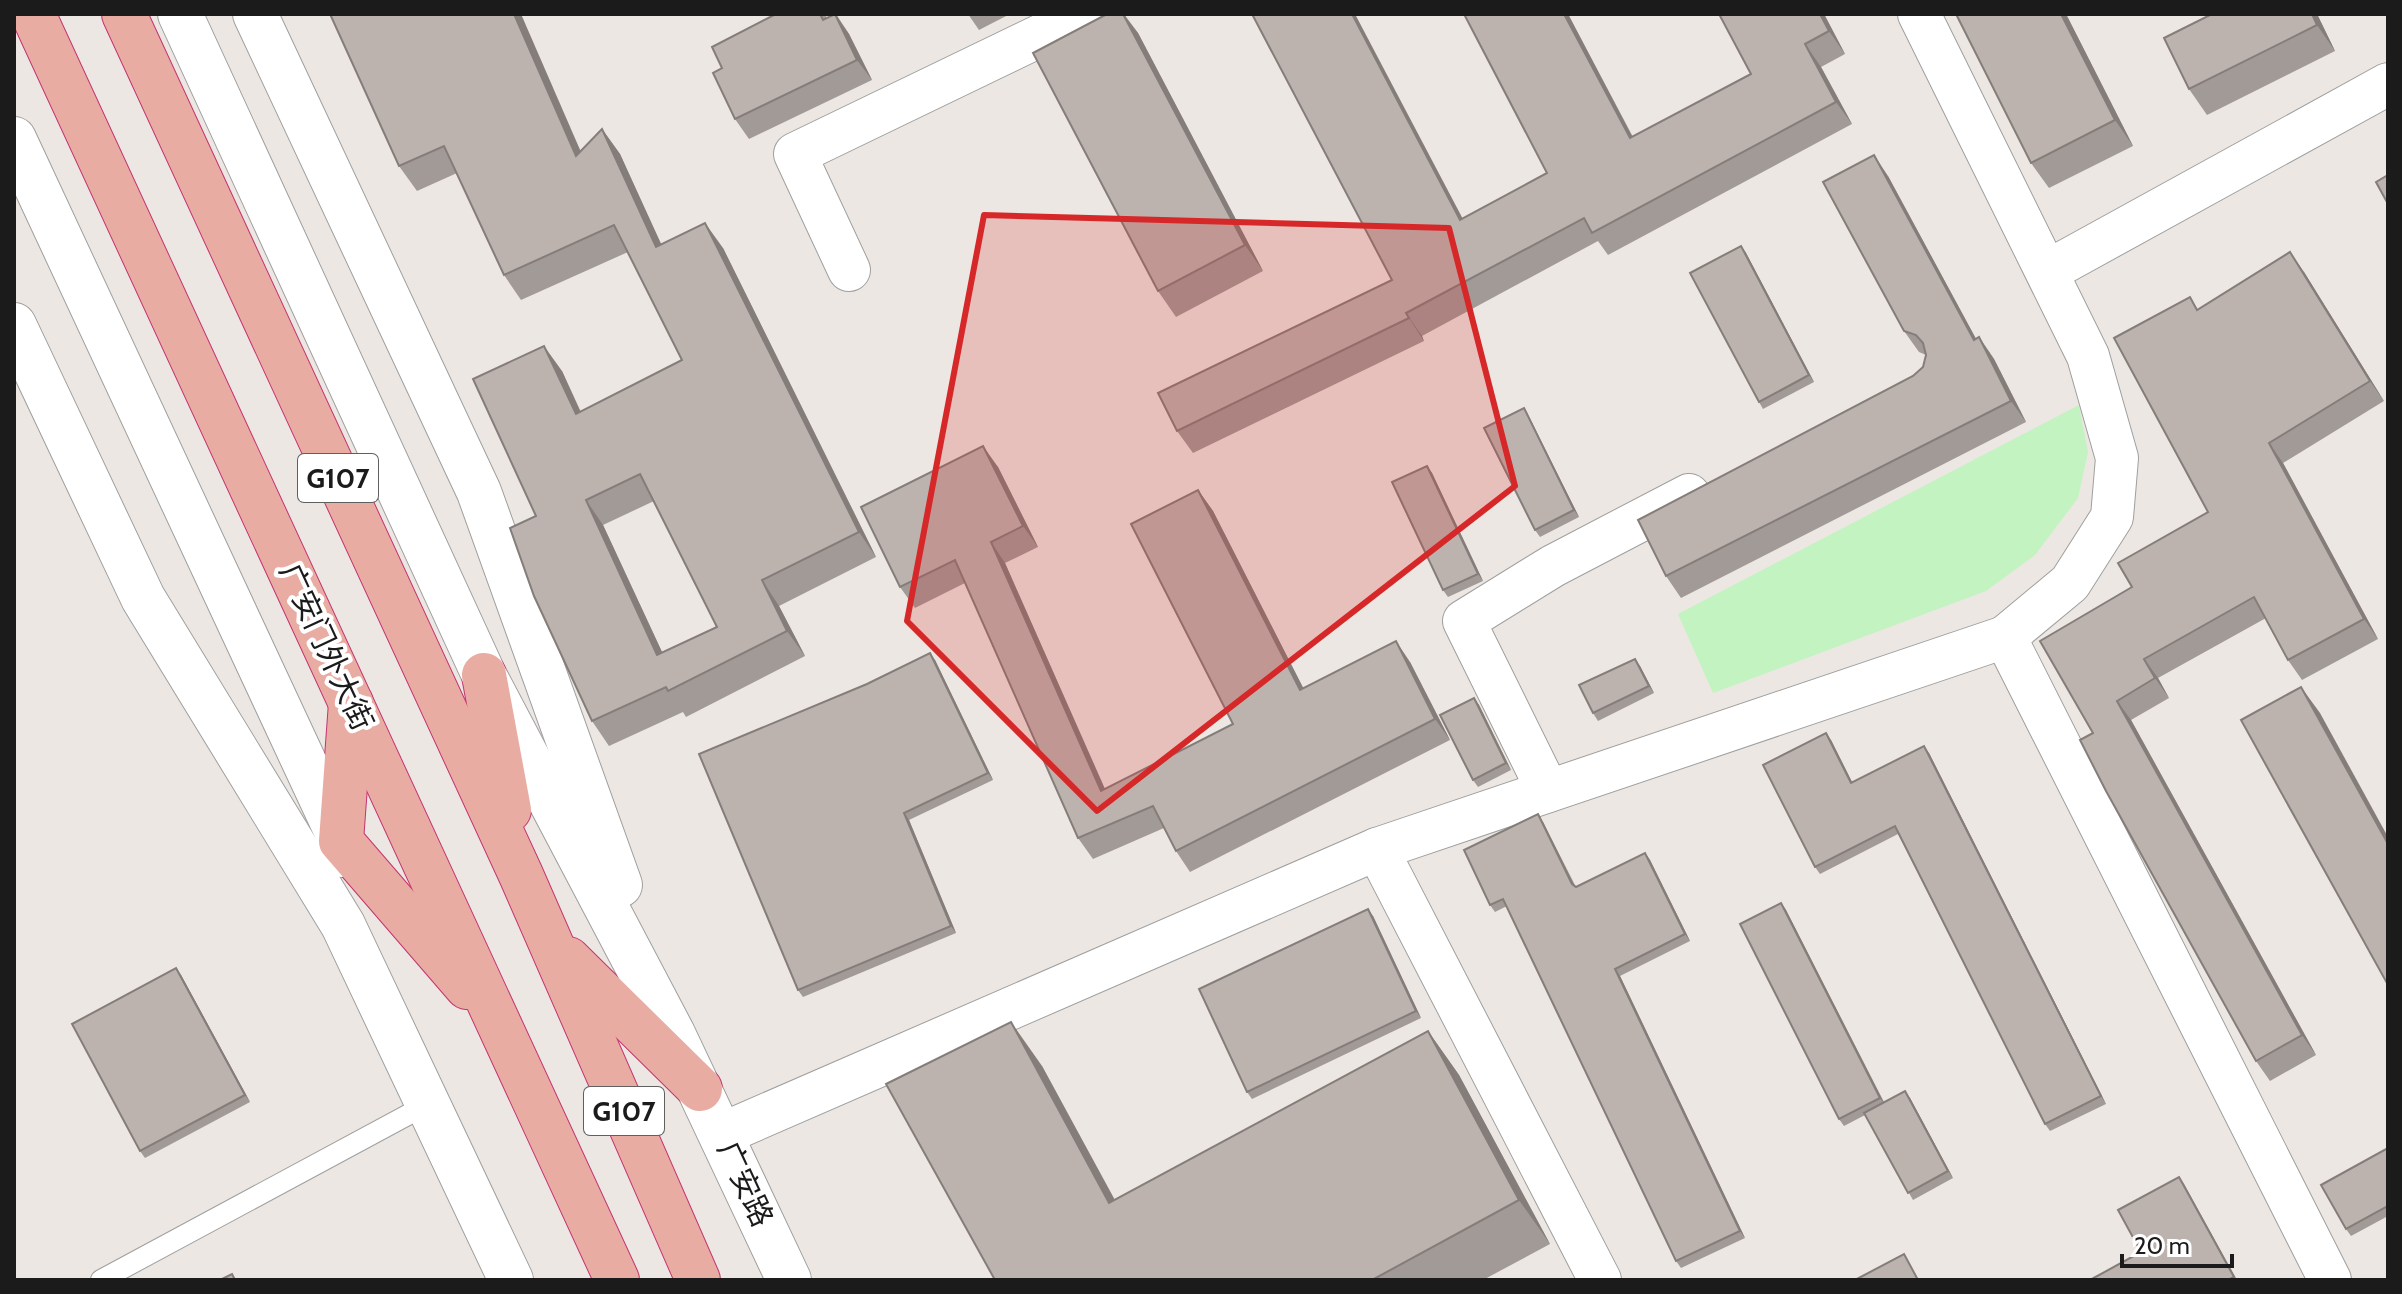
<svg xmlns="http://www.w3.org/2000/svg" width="2402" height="1294" viewBox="0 0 2402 1294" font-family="Cabin,'Noto Sans SC',sans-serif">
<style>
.park{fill:#c2f3c1}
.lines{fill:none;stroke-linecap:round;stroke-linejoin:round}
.service-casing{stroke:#9f9f9f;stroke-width:22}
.minor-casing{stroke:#9f9f9f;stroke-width:44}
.tertiary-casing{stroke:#9f9f9f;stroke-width:46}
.trunk-casing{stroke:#c43472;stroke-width:46}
.service{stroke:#fff;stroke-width:20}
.minor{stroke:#fff;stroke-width:42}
.tertiary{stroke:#fff;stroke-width:44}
.trunk{stroke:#e8aca2;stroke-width:44}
.wall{fill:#a29a96;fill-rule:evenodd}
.shaded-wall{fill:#847d7a}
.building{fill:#bcb3af;stroke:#847d7a;stroke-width:2;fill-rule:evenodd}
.marked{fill:#d62828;fill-opacity:0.2;stroke:#d62828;stroke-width:6;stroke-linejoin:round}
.labels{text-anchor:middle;stroke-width:8;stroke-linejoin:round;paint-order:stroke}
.shield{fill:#fff;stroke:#5f5f5f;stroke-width:2}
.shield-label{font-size:28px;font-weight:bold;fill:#1b1b1b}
.street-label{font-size:30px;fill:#1b1b1b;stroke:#fff}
</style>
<rect width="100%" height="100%" fill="#ece7e2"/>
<polygon class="park" points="2079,405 2088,452 2078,498 2035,555 1986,591 1713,693 1678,614"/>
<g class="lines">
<g class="service-casing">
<polyline id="service" points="101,1280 428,1104"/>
</g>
<g class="minor-casing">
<g id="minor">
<polyline points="1919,14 2088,356 2117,458 2112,517 2070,583 2005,637 2330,1280"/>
<polyline points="849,270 795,154 1085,14"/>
<polyline points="2048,271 2388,84"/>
<polyline points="1548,791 1464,621 1553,566 1689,495"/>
<polyline points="1377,849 1600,1280"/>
<polyline points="722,1134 1377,849 2005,637"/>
</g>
</g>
<g class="tertiary-casing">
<g id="tertiary">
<polyline points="180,14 484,675 673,1034 789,1280"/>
<polyline points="255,14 479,492 620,885"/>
<polyline points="14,139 341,841 341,855"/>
<polyline points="14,325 143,598 343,925 511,1280"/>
</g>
</g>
<g class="trunk-casing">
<g id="trunk">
<polyline points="33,14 617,1280"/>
<polyline points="124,14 521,875 698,1280"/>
<polyline points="484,675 509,810"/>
<polyline points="351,703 341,841 467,987"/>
<polyline points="568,959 700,1089"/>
</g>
</g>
<use href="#service" class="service"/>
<use href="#minor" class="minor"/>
<use href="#tertiary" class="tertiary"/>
<use href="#trunk" class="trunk"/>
</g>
<g class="wall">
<path d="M 330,14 L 580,152 L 602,129 L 620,154 L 661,245 L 723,248 L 876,557 L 779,606 L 805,656 L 686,717 L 683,712 L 609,746 L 592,721 L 536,516 L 562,371 L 581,412 L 682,360 L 628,252 L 521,300 L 504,275 L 457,173 L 417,191 L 399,166 ZM 654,501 L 717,627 L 662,652 L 603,525 Z"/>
<polygon points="776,14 825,14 827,18 836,14 849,34 872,80 749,139 735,119 722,68"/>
<polygon points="968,14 1010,14 979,30"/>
<polygon points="1107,14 1124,14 1138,33 1263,271 1176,317 1158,291"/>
<polygon points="1464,14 1568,14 1633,137 1751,74 1824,14 1845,54 1821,67 1852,124 1608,255 1598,241 1422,336 1424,341 1193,453 1177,431 1392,280 1463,218 1547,173"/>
<polygon points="2066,14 2133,146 2049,188 2031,163"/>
<polygon points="2317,14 2335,51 2207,115 2189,89"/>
<polygon points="1888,176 1976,339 1979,337 1994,359 2026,422 1681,598 1666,576 1913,376 1923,367 1926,355 1919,352 1904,331"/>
<polygon points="1741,246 1746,253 1814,382 1763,409 1759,402"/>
<polygon points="2304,272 2384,401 2283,463 2378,639 2302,680 2288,660 2266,618 2158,678 2169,698 2131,720 2316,1055 2270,1081 2256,1061 2093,733 2132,587 2208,512 2199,309"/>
<polygon points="1528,415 1579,517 1540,537 1535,530"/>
<polygon points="1427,466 1432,473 1483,581 1448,597 1443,590"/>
<polygon points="998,467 1038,547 1005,563 1105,789 1233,724 1198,490 1213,511 1303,688 1410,662 1450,740 1190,872 1176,851 1164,828 1093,859 1078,838 965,583 915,608 900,587"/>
<polygon points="935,660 993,780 909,820 956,933 803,997 798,990"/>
<polygon points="1640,666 1654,693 1598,721 1593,713"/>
<polygon points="1474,698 1479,705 1511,770 1478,787 1473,780"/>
<polygon points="1831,740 1852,782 1929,753 2106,1104 2050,1131 2045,1124 1898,834 1820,874 1815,867"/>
<polygon points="1543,822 1576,887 1645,853 1650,860 1690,941 1620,976 1745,1238 1681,1268 1676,1261 1507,906 1495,912 1490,905"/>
<polygon points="1781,903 1786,910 1884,1102 1910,1098 1953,1178 1913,1200 1865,1115 1844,1126 1839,1119"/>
<polygon points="1373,916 1421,1018 1252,1099 1247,1092"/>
<polygon points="181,975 250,1102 145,1158 140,1151"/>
<polygon points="1428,1031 1459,1075 1550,1244 1483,1280 995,1280 1042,1066 1115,1200"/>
<polygon points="2388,1148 2388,1216 2351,1236 2346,1229"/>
</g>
<g class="shaded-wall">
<polygon points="514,14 521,14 594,182 576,156"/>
<polygon points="835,14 849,34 872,80 857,60"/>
<polygon points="1123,14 1138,33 1263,271 1245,245"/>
<polygon points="1352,14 1355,14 1475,242 1460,220"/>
<polygon points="1564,14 1568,14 1645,161 1630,138"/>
<polygon points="1820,14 1824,14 1845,54 1829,31"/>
<polygon points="2061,14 2066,14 2133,146 2115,120"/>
<polygon points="2312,14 2317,14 2335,51 2317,25"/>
<polygon points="1805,44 1821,67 1852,124 1836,102"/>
<polygon points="602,129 620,154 674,272 656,247"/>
<polygon points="1874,155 1888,176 1988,361 1974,340"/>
<polygon points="705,223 723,248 876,557 859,532"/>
<polygon points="1741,246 1746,253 1814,382 1809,375"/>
<polygon points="2290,252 2304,272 2384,401 2370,381"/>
<polygon points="1406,313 1422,336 1424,341 1409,318"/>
<polygon points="1979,337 1994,359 2026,422 2011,401"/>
<polygon points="544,346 562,371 593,440 576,414"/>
<polygon points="1524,408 1528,415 1579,517 1574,510"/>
<polygon points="2269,443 2283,463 2378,639 2364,619"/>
<polygon points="983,446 998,467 1038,547 1023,526"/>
<polygon points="1427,466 1432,473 1483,581 1478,574"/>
<polygon points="1198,490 1213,511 1315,711 1300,690"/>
<polygon points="586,500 603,525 675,680 657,655"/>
<polygon points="991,542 1005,563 1115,812 1101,791"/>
<polygon points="762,580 779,606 805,656 787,631"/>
<polygon points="1396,641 1410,662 1450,740 1435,719"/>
<polygon points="930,653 935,660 993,780 988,773"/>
<polygon points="1635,659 1640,666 1654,693 1649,686"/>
<polygon points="2144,659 2158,678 2169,698 2155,678"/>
<polygon points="2301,687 2320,713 2388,837 2388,844"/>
<polygon points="1474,698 1479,705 1511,770 1506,763"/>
<polygon points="2117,701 2131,720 2316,1055 2302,1035"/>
<polygon points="1826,733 1831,740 1856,790 1851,783"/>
<polygon points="1924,746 1929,753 2106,1104 2101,1096"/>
<polygon points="904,813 909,820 956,933 951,926"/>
<polygon points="1538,814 1543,822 1577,891 1572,884"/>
<polygon points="1645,853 1650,860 1690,941 1685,934"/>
<polygon points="1781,903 1786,910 1885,1105 1880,1098"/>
<polygon points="1368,909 1373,916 1421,1018 1416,1011"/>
<polygon points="176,968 181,975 250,1102 245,1095"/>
<polygon points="1615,969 1620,976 1745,1238 1740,1231"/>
<polygon points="1011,1022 1042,1066 1140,1247 1109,1203"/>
<polygon points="1428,1031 1459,1075 1550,1244 1519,1200"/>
<polygon points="1905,1091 1910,1098 1953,1178 1948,1171"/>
<polygon points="2179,1177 2184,1184 2237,1280 2234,1277"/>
</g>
<g class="building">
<path d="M 330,14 L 514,14 L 576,156 L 602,129 L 656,247 L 705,223 L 859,532 L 762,580 L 787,631 L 668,691 L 666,687 L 592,721 L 534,596 L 510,528 L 536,516 L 473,379 L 544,346 L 576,414 L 682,360 L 614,225 L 504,275 L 444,146 L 399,166 ZM 640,474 L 717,627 L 657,655 L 586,500 Z"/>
<polygon points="776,14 820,14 823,20 835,14 857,60 735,119 713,73 722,68 712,47"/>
<polygon points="1107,14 1123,14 1245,245 1158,291 1033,53"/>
<polygon points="1252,14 1352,14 1460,220 1547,173 1464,14 1564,14 1630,138 1751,74 1719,14 1820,14 1829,31 1805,44 1836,102 1592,233 1584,218 1406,313 1409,318 1177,431 1158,393 1392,280"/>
<polygon points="1956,14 2061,14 2115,120 2031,163"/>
<polygon points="2212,14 2312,14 2317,25 2189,89 2164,38"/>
<polygon points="1874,155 1974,340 1979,337 2011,401 1666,576 1638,520 1913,376 1923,367 1926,355 1923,343 1916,335 1904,331 1823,182"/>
<polygon points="2388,175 2388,204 2376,182"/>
<polygon points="1741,246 1809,375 1759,402 1690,273"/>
<polygon points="2290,252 2370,381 2269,443 2364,619 2288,660 2254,597 2144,659 2155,678 2117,701 2302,1035 2256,1061 2106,791 2080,740 2093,733 2040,641 2132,587 2118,563 2208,512 2114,338 2190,297 2197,310"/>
<polygon points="1524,408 1574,510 1535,530 1484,428"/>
<polygon points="983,446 1023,526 991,542 1101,791 1233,724 1131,524 1198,490 1300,690 1396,641 1435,719 1176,851 1153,806 1078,838 955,560 900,587 861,507"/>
<polygon points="1427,466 1478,574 1443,590 1392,482"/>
<polygon points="930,653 988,773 904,813 951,926 798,990 699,754 867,684"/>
<polygon points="1635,659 1649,686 1593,713 1579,685"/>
<polygon points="2301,687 2388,844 2388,985 2241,720"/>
<polygon points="1474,698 1506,763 1473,780 1440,715"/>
<polygon points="1826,733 1851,783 1924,746 2101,1096 2045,1124 1895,826 1815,867 1763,765"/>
<polygon points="1538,814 1572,884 1576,887 1645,853 1685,934 1615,969 1740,1231 1676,1261 1503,899 1490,905 1464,850"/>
<polygon points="1781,903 1880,1098 1839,1119 1740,924"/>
<polygon points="1368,909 1416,1011 1247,1092 1199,989"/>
<polygon points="176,968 245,1095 140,1151 72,1024"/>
<polygon points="1011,1022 1109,1203 1428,1031 1519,1200 1372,1280 995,1280 886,1084"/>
<polygon points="1905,1091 1948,1171 1908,1193 1864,1113"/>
<polygon points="2388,1148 2388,1206 2346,1229 2321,1185"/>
<polygon points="2179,1177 2234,1277 2228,1280 2090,1280 2141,1252 2118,1210"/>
<polygon points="1904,1254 1918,1280 1855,1280"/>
<polygon points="232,1274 235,1280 220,1280"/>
</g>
<path class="marked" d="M 984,215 L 1449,228 L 1515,486 L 1097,811 L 907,621 Z"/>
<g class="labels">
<g class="shield">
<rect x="298" y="454" width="80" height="48" rx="6"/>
<rect x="584" y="1087" width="80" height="48" rx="6"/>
</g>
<g class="shield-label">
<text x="338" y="488">G107</text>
<text x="624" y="1121">G107</text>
</g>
<g class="street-label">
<text transform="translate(326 647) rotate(65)" y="10">广安门外大街</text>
<text transform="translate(745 1184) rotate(65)" y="10">广安路</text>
</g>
</g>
<rect width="2402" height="1294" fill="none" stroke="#1b1b1b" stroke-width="32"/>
<path d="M2122 1254v12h110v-12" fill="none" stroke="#1b1b1b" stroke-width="4"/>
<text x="2134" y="1254" font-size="24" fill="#1b1b1b" stroke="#ffffff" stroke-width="6" paint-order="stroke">20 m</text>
</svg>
